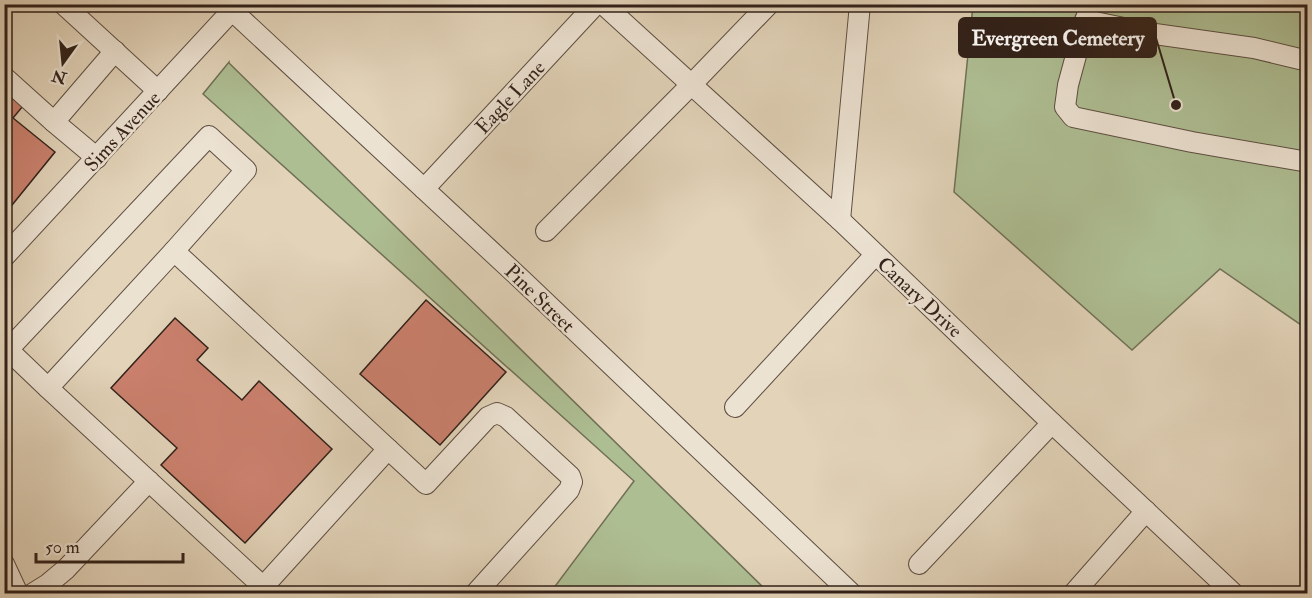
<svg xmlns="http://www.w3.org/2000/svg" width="1312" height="598" viewBox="0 0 1312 598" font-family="'IM FELL Double Pica',serif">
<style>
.green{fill:#aebe93;stroke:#707056;stroke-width:1.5}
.building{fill:#ca806d;stroke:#31211a;stroke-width:1.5}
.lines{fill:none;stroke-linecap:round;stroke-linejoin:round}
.minor-casing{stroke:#5d4e42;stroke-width:22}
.minor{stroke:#ece2d2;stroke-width:20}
.labels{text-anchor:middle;stroke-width:5;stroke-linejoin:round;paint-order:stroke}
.street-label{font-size:20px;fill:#31211a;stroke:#ece2d2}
.leader{fill:none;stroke:#31211a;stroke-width:2}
.callout-dot{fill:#31211a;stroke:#ece2d2;stroke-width:2}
.callout{fill:#31211a;stroke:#31211a;stroke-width:2}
.callout-label{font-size:21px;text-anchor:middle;font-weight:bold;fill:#fff}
</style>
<rect width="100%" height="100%" fill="#e2d3b9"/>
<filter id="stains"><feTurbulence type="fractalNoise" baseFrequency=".00333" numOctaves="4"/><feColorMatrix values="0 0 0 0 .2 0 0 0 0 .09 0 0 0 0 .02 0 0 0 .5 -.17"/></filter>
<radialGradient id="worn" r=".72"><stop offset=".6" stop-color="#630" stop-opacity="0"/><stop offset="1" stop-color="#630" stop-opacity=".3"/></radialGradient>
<g class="green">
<polygon points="973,5 1307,5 1307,329 1220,269 1132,350 954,192"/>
<polygon points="229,62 229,63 769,593 550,593 634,481 203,94"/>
</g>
<g class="building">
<polygon points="4,92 23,106 13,118 55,152 8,210 4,208"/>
<polygon points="426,300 506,372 440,445 360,374"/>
<polygon points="175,318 208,348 197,360 242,400 259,381 332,449 245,543 161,465 177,448 111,388"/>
</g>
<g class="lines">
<g class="minor-casing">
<g id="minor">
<polyline points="63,4 158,91"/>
<polyline points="225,4 522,280 852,594"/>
<polyline points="603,4 840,220 1052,423 1234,594"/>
<polyline points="1090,4 1068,85 1065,107 1073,117 1192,142 1308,162"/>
<polyline points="1085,20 1148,33 1254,48 1308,61"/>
<polyline points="4,77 54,122 97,158"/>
<polyline points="54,122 115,51"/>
<polyline points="424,189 596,4"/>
<polyline points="840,220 860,4"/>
<polyline points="546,231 691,85 769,4"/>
<polyline points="174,251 426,484 488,417 497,413 506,417 570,476 572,482 569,490 475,594"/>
<polyline points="4,257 238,4"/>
<polyline points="4,346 48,388 271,594"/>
<polyline points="4,354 209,136 246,170 174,251 48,388"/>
<polyline points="735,407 875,255"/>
<polyline points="4,564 18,594"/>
<polyline points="919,564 1052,423"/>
<polyline points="263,587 388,449"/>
<polyline points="32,594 48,584 66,569 149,481"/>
<polyline points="1073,594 1146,511"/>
</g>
</g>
<use href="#minor" class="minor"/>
</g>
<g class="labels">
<g class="street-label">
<text transform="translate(510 97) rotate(-47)" y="7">Eagle Lane</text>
<text transform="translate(122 131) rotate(-47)" y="7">Sims Avenue</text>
<text transform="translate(920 297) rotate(43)" y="7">Canary Drive</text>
<text transform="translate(540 298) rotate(44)" y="7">Pine Street</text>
</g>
</g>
<path class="leader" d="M1176 105L1156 38"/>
<circle class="callout-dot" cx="1176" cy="105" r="6"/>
<rect class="callout" x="959" y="18" width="197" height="39" rx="6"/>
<g class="callout-label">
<text x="1058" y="45">Evergreen Cemetery</text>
</g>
<rect width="1312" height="598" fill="none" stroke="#e2d3b9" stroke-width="24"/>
<rect x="6" y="6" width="1300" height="586" fill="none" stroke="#31211a" stroke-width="3"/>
<rect x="12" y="12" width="1288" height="574" fill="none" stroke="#31211a" stroke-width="1.5"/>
<g transform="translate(63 63) rotate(195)" stroke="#ece2d2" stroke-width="4.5" paint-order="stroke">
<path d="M0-4.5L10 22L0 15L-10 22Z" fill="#31211a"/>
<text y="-9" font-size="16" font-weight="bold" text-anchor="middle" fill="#31211a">N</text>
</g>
<path d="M36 553v9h147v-9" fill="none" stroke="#31211a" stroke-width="3"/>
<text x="45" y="553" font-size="18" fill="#31211a" stroke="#ece2d2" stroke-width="4.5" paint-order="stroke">50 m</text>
<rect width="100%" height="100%" filter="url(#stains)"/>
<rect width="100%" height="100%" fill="url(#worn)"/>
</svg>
